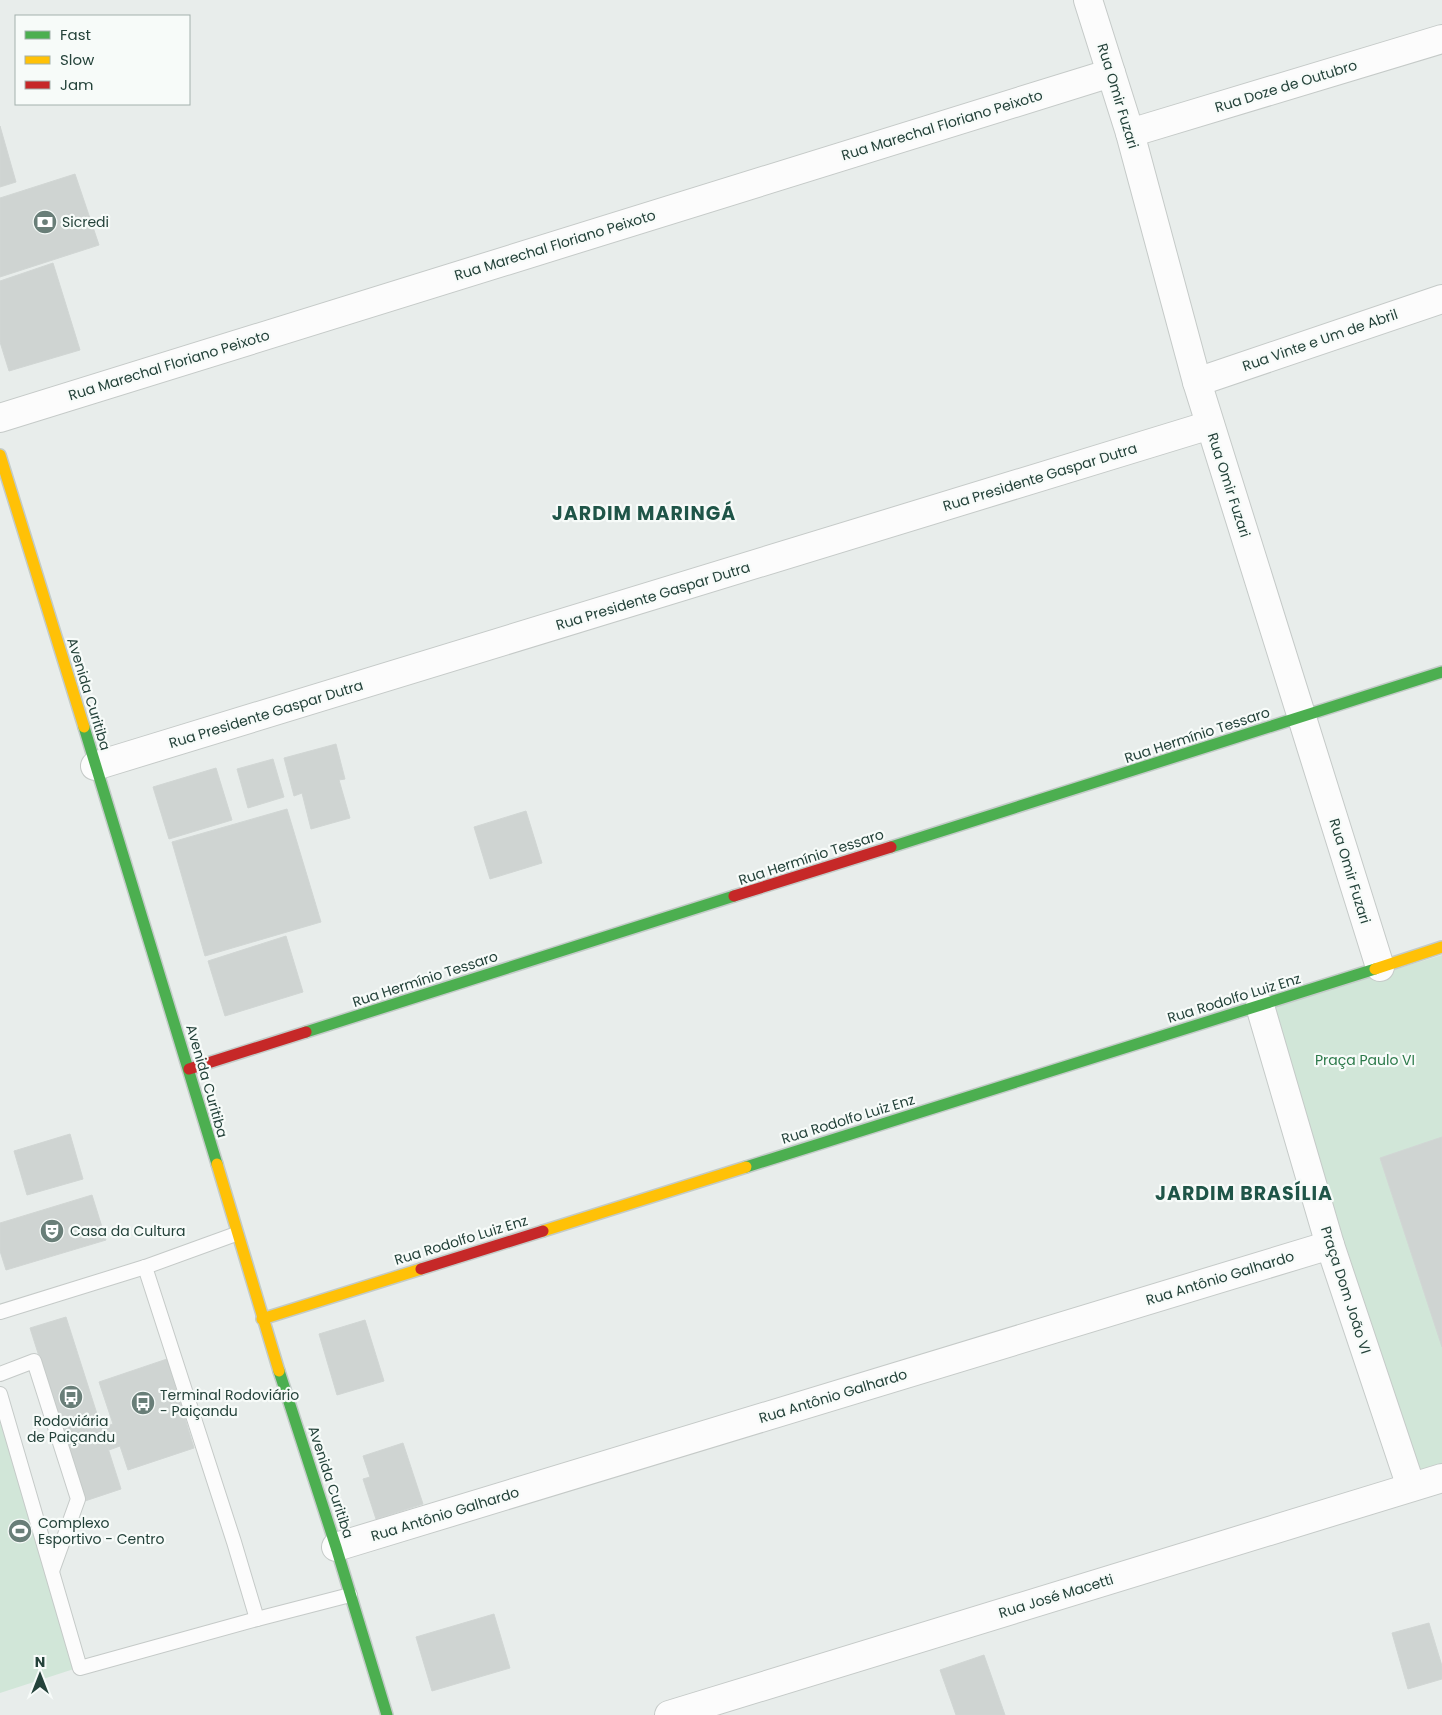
<svg xmlns="http://www.w3.org/2000/svg" width="1442" height="1715" viewBox="0 0 1442 1715" font-family="Poppins,sans-serif">
<style>
.green{fill:#d1e6d8}
.building{fill:#cfd4d2;stroke:#d1d6d4}
.lines{fill:none;stroke-linecap:round;stroke-linejoin:round}
.lane-casing{stroke:#c5cac8;stroke-width:16}
.street-casing{stroke:#c5cac8;stroke-width:30}
.fast-casing{stroke:#c3cbc8;stroke-width:14}
.slow-casing{stroke:#c3cbc8;stroke-width:14}
.jam-casing{stroke:#c3cbc8;stroke-width:14}
.lane{stroke:#fcfcfc;stroke-width:14}
.street{stroke:#fcfcfc;stroke-width:28}
.fast{stroke:#4caf50;stroke-width:11}
.slow{stroke:#ffc107;stroke-width:11}
.jam{stroke:#c62828;stroke-width:11}
.labels{text-anchor:middle;stroke-width:4.5;stroke-linejoin:round;paint-order:stroke}
.street-label{font-size:14px;fill:#24423a;stroke:#f7fbf9}
.poi-label{font-size:14px;fill:#24423a;stroke:#f7fbf9;text-anchor:start}
.park-label{font-size:14px;fill:#2d7a4b;stroke:#f7fbf9}
.district-label{font-size:19px;font-weight:bold;letter-spacing:1px;fill:#1f5548;stroke:#f7fbf9}
</style>
<rect width="100%" height="100%" fill="#e8edeb"/>
<g class="green">
<polygon points="1442,955 1442,1474 1416,1482 1269,1008"/>
<polygon points="0,1396 80,1667 0,1693"/>
</g>
<g class="building">
<polygon points="0,126 16,182 0,187"/>
<polygon points="75,174 99,245 0,277 0,198"/>
<polygon points="53,263 80,350 9,371 0,342 0,281"/>
<polygon points="336,744 345,779 339,780 350,818 311,829 302,793 294,796 284,758"/>
<polygon points="273,759 284,797 248,808 237,769"/>
<polygon points="216,768 232,820 169,839 153,787"/>
<polygon points="287,809 321,922 205,956 172,842"/>
<polygon points="526,811 542,863 490,879 474,827"/>
<polygon points="286,936 303,992 225,1016 208,961"/>
<polygon points="70,1134 83,1179 27,1195 14,1151"/>
<polygon points="1442,1137 1442,1347 1380,1158"/>
<polygon points="92,1195 106,1240 6,1270 0,1251 0,1223"/>
<polygon points="66,1317 121,1489 85,1501 30,1328"/>
<polygon points="365,1320 384,1381 337,1395 319,1334"/>
<polygon points="167,1359 194,1448 128,1470 120,1446 109,1450 101,1428 113,1424 99,1382"/>
<polygon points="403,1443 423,1504 376,1519 363,1479 370,1477 363,1456"/>
<polygon points="494,1614 510,1668 432,1691 416,1637"/>
<polygon points="1429,1623 1442,1666 1442,1679 1408,1689 1392,1633"/>
<polygon points="984,1655 1005,1715 956,1715 940,1670"/>
</g>
<g class="lines">
<g class="lane-casing">
<g id="lane">
<polyline points="145,1267 234,1542 257,1619"/>
<polyline points="0,1312 145,1267 236,1234"/>
<polyline points="0,1374 34,1361 78,1499 52,1571"/>
<polyline points="0,1394 80,1668 257,1619 350,1595"/>
</g>
</g>
<g class="street-casing">
<g id="street">
<polyline points="1088,0 1130,133 1197,382 1380,967"/>
<polyline points="1130,133 1442,39"/>
<polyline points="1197,382 1442,299"/>
<polyline points="0,418 1111,73"/>
<polyline points="95,766 1210,425"/>
<polyline points="1260,1006 1330,1245 1411,1487"/>
<polyline points="336,1547 1330,1245"/>
<polyline points="669,1715 1442,1478"/>
</g>
</g>
<g class="fast-casing">
<g id="fast">
<polyline points="84,727 217,1164"/>
<polyline points="891,847 1442,672"/>
<polyline points="306,1032 734,896"/>
<polyline points="746,1167 1375,969"/>
<polyline points="279,1371 336,1547 387,1715"/>
</g>
</g>
<g class="slow-casing">
<g id="slow">
<polyline points="0,455 84,727"/>
<polyline points="1375,969 1442,947"/>
<polyline points="217,1164 279,1371"/>
<polyline points="543,1231 746,1167"/>
<polyline points="262,1319 421,1269"/>
</g>
</g>
<g class="jam-casing">
<g id="jam">
<polyline points="734,896 891,847"/>
<polyline points="189,1069 306,1032"/>
<polyline points="421,1269 543,1231"/>
</g>
</g>
<use href="#lane" class="lane"/>
<use href="#street" class="street"/>
<use href="#fast" class="fast"/>
<use href="#slow" class="slow"/>
<use href="#jam" class="jam"/>
</g>
<defs>
<g id="bank-disc" transform="scale(1.25)"><circle r="9.5" fill="#697e78" stroke="#f7fbf9"/><path d="M-6-4H6V4H-6ZM0-2.3a2.3 2.3 0 1 0 0 4.6a2.3 2.3 0 1 0 0-4.6Z" fill="#fff"/></g>
<g id="theatre-disc" transform="scale(1.25)"><circle r="9.5" fill="#697e78" stroke="#f7fbf9"/><path d="M-5-5.5Q0-4 5-5.5V0Q5 5 0 6Q-5 5-5 0ZM-3.3-2.5H-1v1.5H-3.3ZM1-2.5H3.3v1.5H1ZM-2.8 1Q0 5.5 2.8 1Z" fill="#fff"/></g>
<g id="bus-disc" transform="scale(1.25)"><circle r="9.5" fill="#697e78" stroke="#f7fbf9"/><path d="M-5-6H5V4H4V6H2V4H-2V6H-4V4H-5ZM-3.5-4V0h7V-4ZM-3.5 1.2v1.5H-2V1.2ZM2 1.2v1.5H3.5V1.2Z" fill="#fff"/></g>
<g id="stadium-disc" transform="scale(1.25)"><circle r="9.5" fill="#697e78" stroke="#f7fbf9"/><path d="M0-5a6.5 5 0 1 0 0 10a6.5 5 0 1 0 0-10ZM-3.5-1.8h7v3.6h-7Z" fill="#fff"/></g>
</defs>
<g fill-rule="evenodd">
<use href="#bank-disc" x="45" y="222"/>
<use href="#theatre-disc" x="52" y="1231"/>
<use href="#bus-disc" x="71" y="1397"/>
<use href="#bus-disc" x="143" y="1403"/>
<use href="#stadium-disc" x="20" y="1531"/>
</g>
<g class="labels">
<g class="street-label">
<text transform="translate(1286 86) rotate(-17)" y="5">Rua Doze de Outubro</text>
<text transform="translate(1118 96) rotate(73)" y="5">Rua Omir Fuzari</text>
<text transform="translate(942 125) rotate(-17)" y="5">Rua Marechal Floriano Peixoto</text>
<text transform="translate(555 245) rotate(-17)" y="5">Rua Marechal Floriano Peixoto</text>
<text transform="translate(1320 340) rotate(-19)" y="5">Rua Vinte e Um de Abril</text>
<text transform="translate(169 365) rotate(-17)" y="5">Rua Marechal Floriano Peixoto</text>
<text transform="translate(1040 477) rotate(-17)" y="5">Rua Presidente Gaspar Dutra</text>
<text transform="translate(1229 485) rotate(72)" y="5">Rua Omir Fuzari</text>
<text transform="translate(653 596) rotate(-17)" y="5">Rua Presidente Gaspar Dutra</text>
<text transform="translate(89 694) rotate(73)" y="5">Avenida Curitiba</text>
<text transform="translate(266 714) rotate(-17)" y="5">Rua Presidente Gaspar Dutra</text>
<text transform="translate(1197 735) rotate(-18)" y="5">Rua Hermínio Tessaro</text>
<text transform="translate(811 857) rotate(-18)" y="5">Rua Hermínio Tessaro</text>
<text transform="translate(1350 871) rotate(73)" y="5">Rua Omir Fuzari</text>
<text transform="translate(425 979) rotate(-18)" y="5">Rua Hermínio Tessaro</text>
<text transform="translate(1234 998) rotate(-17)" y="5">Rua Rodolfo Luiz Enz</text>
<text transform="translate(207 1081) rotate(74)" y="5">Avenida Curitiba</text>
<text transform="translate(848 1119) rotate(-17)" y="5">Rua Rodolfo Luiz Enz</text>
<text transform="translate(461 1240) rotate(-17)" y="5">Rua Rodolfo Luiz Enz</text>
<text transform="translate(1220 1278) rotate(-17)" y="5">Rua Antônio Galhardo</text>
<text transform="translate(1346 1290) rotate(72)" y="5">Praça Dom João VI</text>
<text transform="translate(833 1396) rotate(-17)" y="5">Rua Antônio Galhardo</text>
<text transform="translate(331 1482) rotate(72)" y="5">Avenida Curitiba</text>
<text transform="translate(445 1514) rotate(-17)" y="5">Rua Antônio Galhardo</text>
<text transform="translate(1056 1596) rotate(-17)" y="5">Rua José Macetti</text>
</g>
<g class="poi-label">
<text x="62" y="227">Sicredi</text>
<text x="70" y="1236">Casa da Cultura</text>
<text x="160" y="1400">Terminal Rodoviário<tspan x="160" dy="16">- Paiçandu</tspan></text>
<text x="71" y="1426" text-anchor="middle">Rodoviária<tspan x="71" dy="16">de Paiçandu</tspan></text>
<text x="38" y="1528">Complexo<tspan x="38" dy="16">Esportivo - Centro</tspan></text>
</g>
<g class="park-label">
<text x="1365" y="1065">Praça Paulo VI</text>
</g>
<g class="district-label">
<text x="644" y="520">JARDIM MARINGÁ</text>
<text x="1244" y="1200">JARDIM BRASÍLIA</text>
</g>
</g>
<rect x="15" y="15" width="175" height="90" fill="#f7fbf9" stroke="#a3b1ad"/>
<rect x="25" y="31" width="25" height="8" fill="#4caf50" stroke="#a3b1ad"/>
<text x="60" y="40" font-size="15" fill="#24423a">Fast</text>
<rect x="25" y="56" width="25" height="8" fill="#ffc107" stroke="#a3b1ad"/>
<text x="60" y="65" font-size="15" fill="#24423a">Slow</text>
<rect x="25" y="81" width="25" height="8" fill="#c62828" stroke="#a3b1ad"/>
<text x="60" y="90" font-size="15" fill="#24423a">Jam</text>
<g transform="translate(40 1675)" stroke="#f7fbf9" stroke-width="4" paint-order="stroke">
<path d="M0-4L9 19L0 12L-9 19Z" fill="#24423a"/>
<text y="-8" font-size="14" font-weight="bold" text-anchor="middle" fill="#24423a">N</text>
</g>
</svg>
